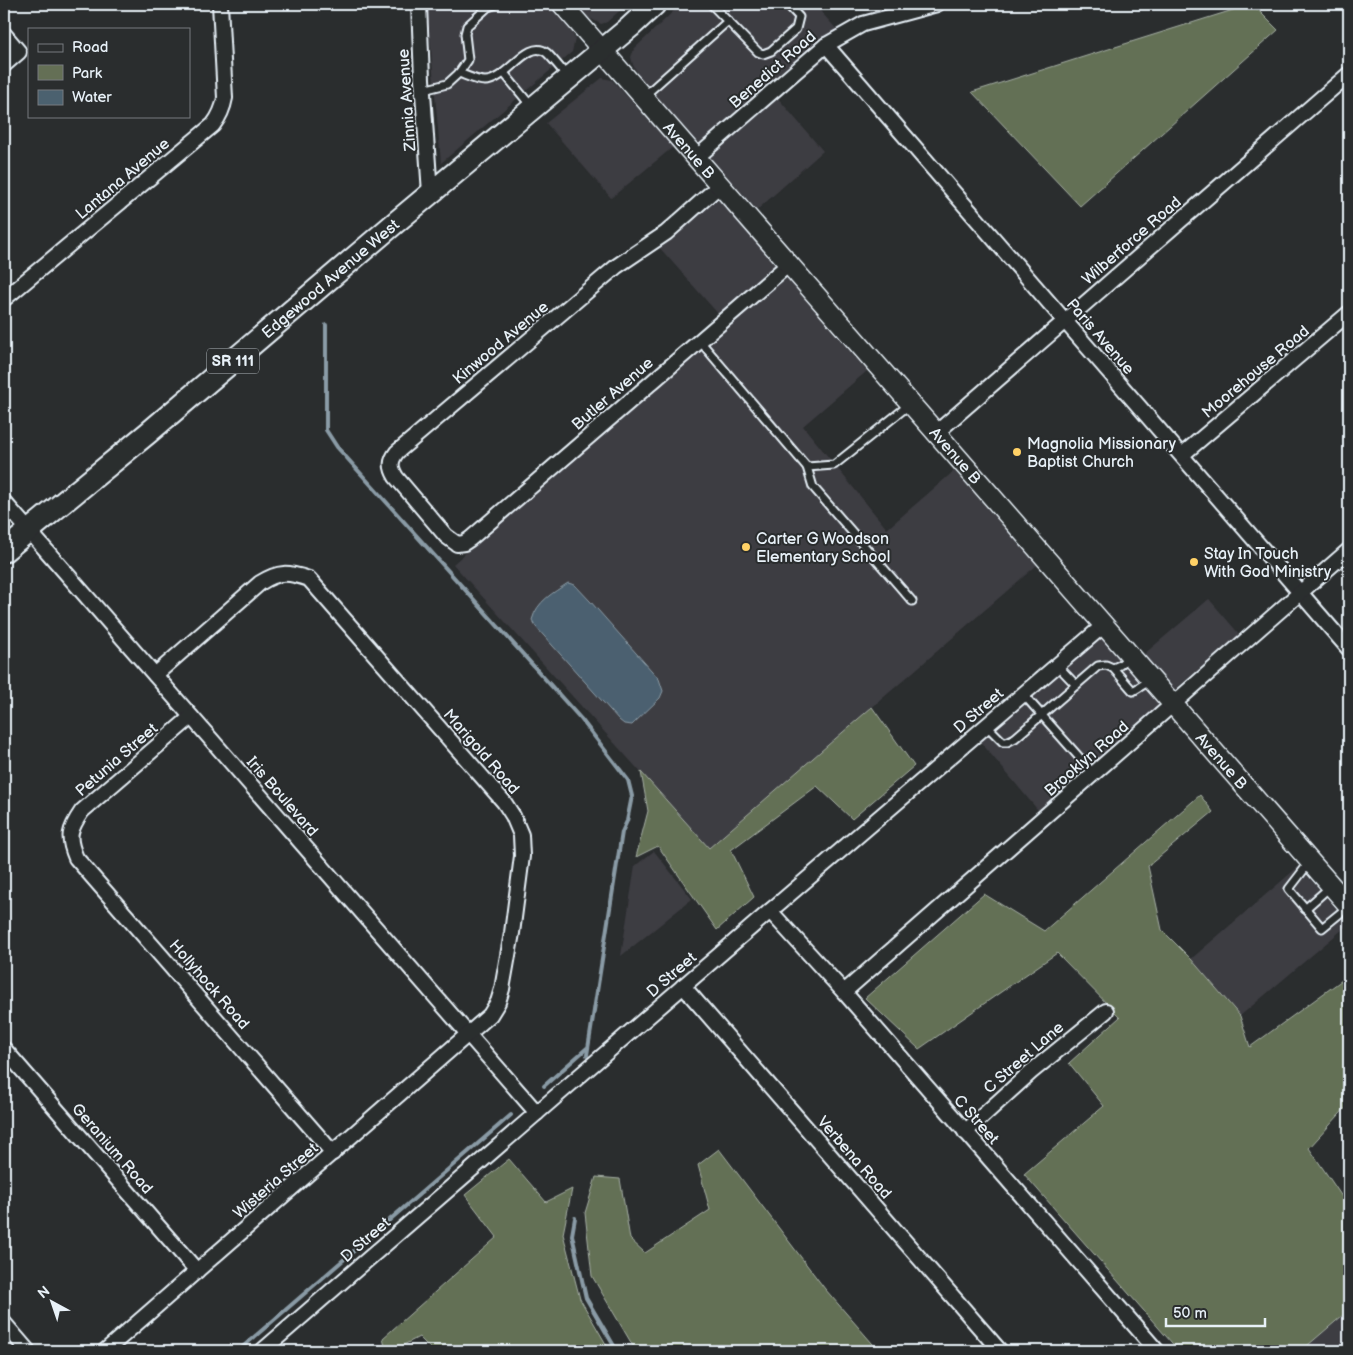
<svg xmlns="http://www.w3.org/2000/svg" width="1353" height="1355" viewBox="0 0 1353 1355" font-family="'Balsamiq Sans',sans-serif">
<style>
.built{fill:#3d3c42}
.green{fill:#646f55;stroke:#a6b0a6}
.water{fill:#4b616f;stroke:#8a9ba6}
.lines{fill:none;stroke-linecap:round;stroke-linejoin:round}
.stream{stroke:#8a9ba6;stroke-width:4}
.lane-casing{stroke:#e8f1f8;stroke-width:11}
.street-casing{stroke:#e8f1f8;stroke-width:18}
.secondary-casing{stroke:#e8f1f8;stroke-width:22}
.primary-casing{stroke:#e8f1f8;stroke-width:25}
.lane{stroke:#2a2d2e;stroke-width:7}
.street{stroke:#2a2d2e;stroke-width:14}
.secondary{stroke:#2a2d2e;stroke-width:19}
.primary{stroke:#2a2d2e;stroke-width:21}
.poi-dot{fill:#ffd166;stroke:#2a2d2e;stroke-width:2}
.labels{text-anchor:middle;stroke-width:4;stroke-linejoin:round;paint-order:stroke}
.shield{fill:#2a2d2e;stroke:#afb6bb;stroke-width:1}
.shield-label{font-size:15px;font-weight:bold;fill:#e8f1f8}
.street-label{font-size:16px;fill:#e8f1f8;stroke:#2a2d2e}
.poi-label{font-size:16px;fill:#e8f1f8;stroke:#2a2d2e;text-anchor:start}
</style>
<rect width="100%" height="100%" fill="#2a2d2e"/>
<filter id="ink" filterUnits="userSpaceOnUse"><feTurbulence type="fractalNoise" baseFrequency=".02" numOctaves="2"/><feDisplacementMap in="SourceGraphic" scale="10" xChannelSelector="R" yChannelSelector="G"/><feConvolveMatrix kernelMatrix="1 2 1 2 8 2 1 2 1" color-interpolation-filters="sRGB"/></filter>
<g filter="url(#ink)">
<g class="built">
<polygon points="427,4 547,4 572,32 575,39 572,52 441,163"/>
<polygon points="577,4 627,4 607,22 601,24 589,18"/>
<polygon points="681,4 814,4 848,42 777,97 823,151 757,210 641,79 633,65 631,57 634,49"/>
<polygon points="602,78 612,80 673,147 611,198 546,123"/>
<polygon points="717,198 867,371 803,426 887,529 954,471 1037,565 709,848 453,564 728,325 659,247"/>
<polygon points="1209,599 1240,635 1174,690 1143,655"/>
<polygon points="1100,636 1163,709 1042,815 978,739"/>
<polygon points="654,851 692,899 621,956 635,866"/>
<polygon points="1299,866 1349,924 1240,1016 1191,959"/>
<polygon points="1349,1310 1349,1351 1301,1351"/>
</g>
<g class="green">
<polygon points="1252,4 1278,30 1080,206 972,92"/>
<polygon points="872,707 914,766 852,819 817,786 731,850 754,897 717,930 658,846 636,857 648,811 641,772 709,848"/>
<polygon points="1200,795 1213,812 1148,866 1162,930 1191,959 1240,1016 1250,1047 1349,975 1349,1104 1309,1148 1349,1207 1349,1310 1301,1351 1179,1351 1024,1174 1104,1106 1069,1063 1120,1017 1057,953 919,1049 865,998 984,894 1044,931"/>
<polygon points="719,1149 825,1289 879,1351 636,1351 592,1276 585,1213 596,1177 620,1179 630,1239 645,1253 710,1210 698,1165"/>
<polygon points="509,1159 546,1202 572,1189 563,1234 580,1299 610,1351 433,1351 419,1337 392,1351 386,1351 383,1338 497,1237 465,1195"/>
</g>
<path class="water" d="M 568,583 L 575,585 L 590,601 L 659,679 L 663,691 L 660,698 L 632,725 L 624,724 L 619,720 L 536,627 L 532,620 C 537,601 553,593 568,583 Z"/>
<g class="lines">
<g class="stream">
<polyline points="326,325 326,430 337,447 581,719 628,780 632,796 627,821 622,832 587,1055"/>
<polyline points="544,1086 587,1048"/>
<polyline points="575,1218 572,1235 586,1298 617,1351"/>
<polyline points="238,1351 511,1115"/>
</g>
<g class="lane-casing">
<g id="lane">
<polyline points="711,4 758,52 763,54 771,51 796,29 799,17 787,4"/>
<path d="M 459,73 C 467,76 477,81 485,81 C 507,81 528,37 547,53 C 554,60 561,69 567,76"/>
<polyline points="504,73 531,106"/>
<polyline points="423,90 447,84 459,73 468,60 465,34 467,26 488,7 496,4"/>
<polyline points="643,97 728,21"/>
<polyline points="699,340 807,467 834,465 909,405"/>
<polyline points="807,467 813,487 912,601"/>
<polyline points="1057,665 1076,685"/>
<polyline points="1113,668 1133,691 1151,680"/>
<polyline points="1023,694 1094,774"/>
<polyline points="986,725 1003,742 1007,742 1015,738 1098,666 1106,665 1113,668 1120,665 1130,656"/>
<polyline points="1309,863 1289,889 1322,928 1349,906"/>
<polyline points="1305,909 1331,886"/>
</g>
</g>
<g class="street-casing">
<g id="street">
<polyline points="419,4 422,79 430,193"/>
<polyline points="4,34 19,52 4,65"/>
<polyline points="826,45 1349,649"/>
<polyline points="696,158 826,45 863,24 937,4"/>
<path d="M 720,185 L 666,233 L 617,266 L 397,452 C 390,461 390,467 396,477 L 446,536 L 457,544 L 464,543 L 470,539 L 789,264"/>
<path d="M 4,299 L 213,125 C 220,116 223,109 225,98 L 220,4"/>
<polyline points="936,433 1349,74"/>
<polyline points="1182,455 1349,313"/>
<polyline points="4,502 537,1113"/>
<path d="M 191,717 L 82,811 C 69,830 67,837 76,858 L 333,1153"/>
<polyline points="770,911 844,992 1157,1351"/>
<polyline points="683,986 1000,1351"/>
<polyline points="844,992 1349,550"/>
<polyline points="4,1049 197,1271"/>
<polyline points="965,1132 1031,1072 1106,1011"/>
<polyline points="4,1323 28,1351"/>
<path d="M 105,1351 L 490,1015 L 498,1002 L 502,989 L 512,933 L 522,856 L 521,835 L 513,816 L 504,802 L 309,579 C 288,572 279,571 260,583 L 155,675"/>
<polyline points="262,1351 770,911 1104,625"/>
</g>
</g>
<g class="secondary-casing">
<g id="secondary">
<path id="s1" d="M 562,4 L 1349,906"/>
</g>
</g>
<g class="primary-casing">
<g id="primary">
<path id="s2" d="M 4,551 L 148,433 L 395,223 L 630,27 L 655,4"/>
</g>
</g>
<use href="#lane" class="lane"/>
<use href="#street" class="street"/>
<use href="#secondary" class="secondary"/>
<use href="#primary" class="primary"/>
</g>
</g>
<g class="poi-dot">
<circle cx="1017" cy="452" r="5"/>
<circle cx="746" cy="547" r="5"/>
<circle cx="1194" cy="562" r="5"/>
</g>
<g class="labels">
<rect class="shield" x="207" y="348.5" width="52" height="25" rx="4"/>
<g class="shield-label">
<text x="233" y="366">SR 111</text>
</g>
<g class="street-label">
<text transform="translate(772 69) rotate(-41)" y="6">Benedict Road</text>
<text transform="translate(406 100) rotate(-94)" y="6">Zinnia Avenue</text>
<text dy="6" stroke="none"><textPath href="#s1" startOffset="194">Avenue B</textPath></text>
<text transform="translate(122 178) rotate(-40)" y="6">Lantana Avenue</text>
<text transform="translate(1131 240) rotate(-41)" y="6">Wilberforce Road</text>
<text dy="6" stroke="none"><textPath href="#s2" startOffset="425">Edgewood Avenue West</textPath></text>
<text transform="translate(1101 336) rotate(49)" y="6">Paris Avenue</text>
<text transform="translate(500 342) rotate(-40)" y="6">Kinwood Avenue</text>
<text transform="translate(1255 371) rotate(-40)" y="6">Moorehouse Road</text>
<text transform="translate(612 393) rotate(-41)" y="6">Butler Avenue</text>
<text dy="6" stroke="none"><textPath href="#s1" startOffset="599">Avenue B</textPath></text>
<text transform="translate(978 710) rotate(-41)" y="6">D Street</text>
<text transform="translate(482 751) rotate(49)" y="6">Marigold Road</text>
<text transform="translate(1086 758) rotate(-41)" y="6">Brooklyn Road</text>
<text transform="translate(116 759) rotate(-41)" y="6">Petunia Street</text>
<text dy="6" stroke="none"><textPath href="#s1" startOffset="1004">Avenue B</textPath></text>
<text transform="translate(283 796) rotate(49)" y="6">Iris Boulevard</text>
<text transform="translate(671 974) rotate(-41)" y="6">D Street</text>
<text transform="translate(210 984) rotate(49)" y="6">Hollyhock Road</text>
<text transform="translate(1023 1057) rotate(-41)" y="6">C Street Lane</text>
<text transform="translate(977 1119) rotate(49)" y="6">C Street</text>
<text transform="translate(113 1148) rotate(49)" y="6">Geranium Road</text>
<text transform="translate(855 1157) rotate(49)" y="6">Verbena Road</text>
<text transform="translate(275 1180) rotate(-41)" y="6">Wisteria Street</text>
<text transform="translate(365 1239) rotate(-41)" y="6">D Street</text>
</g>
<g class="poi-label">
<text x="1027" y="449">Magnolia Missionary<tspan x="1027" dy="18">Baptist Church</tspan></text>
<text x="756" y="544">Carter G Woodson<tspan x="756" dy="18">Elementary School</tspan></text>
<text x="1204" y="559">Stay In Touch<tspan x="1204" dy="18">With God Ministry</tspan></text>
</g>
</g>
<rect width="1353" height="1355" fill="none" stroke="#2a2d2e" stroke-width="20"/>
<rect x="10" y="10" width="1333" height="1335" fill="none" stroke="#e8f1f8" stroke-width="2" filter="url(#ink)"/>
<rect x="28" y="28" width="162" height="90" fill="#2a2d2e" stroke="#767b7f"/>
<rect x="38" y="44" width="25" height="8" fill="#2a2d2e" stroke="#767b7f"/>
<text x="72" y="52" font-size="15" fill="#e8f1f8">Road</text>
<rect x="38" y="65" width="25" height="15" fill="#646f55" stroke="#767b7f"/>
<text x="72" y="78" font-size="15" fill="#e8f1f8">Park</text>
<rect x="38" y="90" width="25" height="15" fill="#4b616f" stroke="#767b7f"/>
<text x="72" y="102" font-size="15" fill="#e8f1f8">Water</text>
<g transform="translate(52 1302) rotate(320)" stroke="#2a2d2e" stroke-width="4" paint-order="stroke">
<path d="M0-4L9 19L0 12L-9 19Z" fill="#e8f1f8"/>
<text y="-8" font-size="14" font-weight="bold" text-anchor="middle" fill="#e8f1f8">N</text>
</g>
<path d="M1166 1318v8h99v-8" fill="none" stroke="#e8f1f8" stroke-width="2.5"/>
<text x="1173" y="1318" font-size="15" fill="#e8f1f8" stroke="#2a2d2e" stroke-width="4" paint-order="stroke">50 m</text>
</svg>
